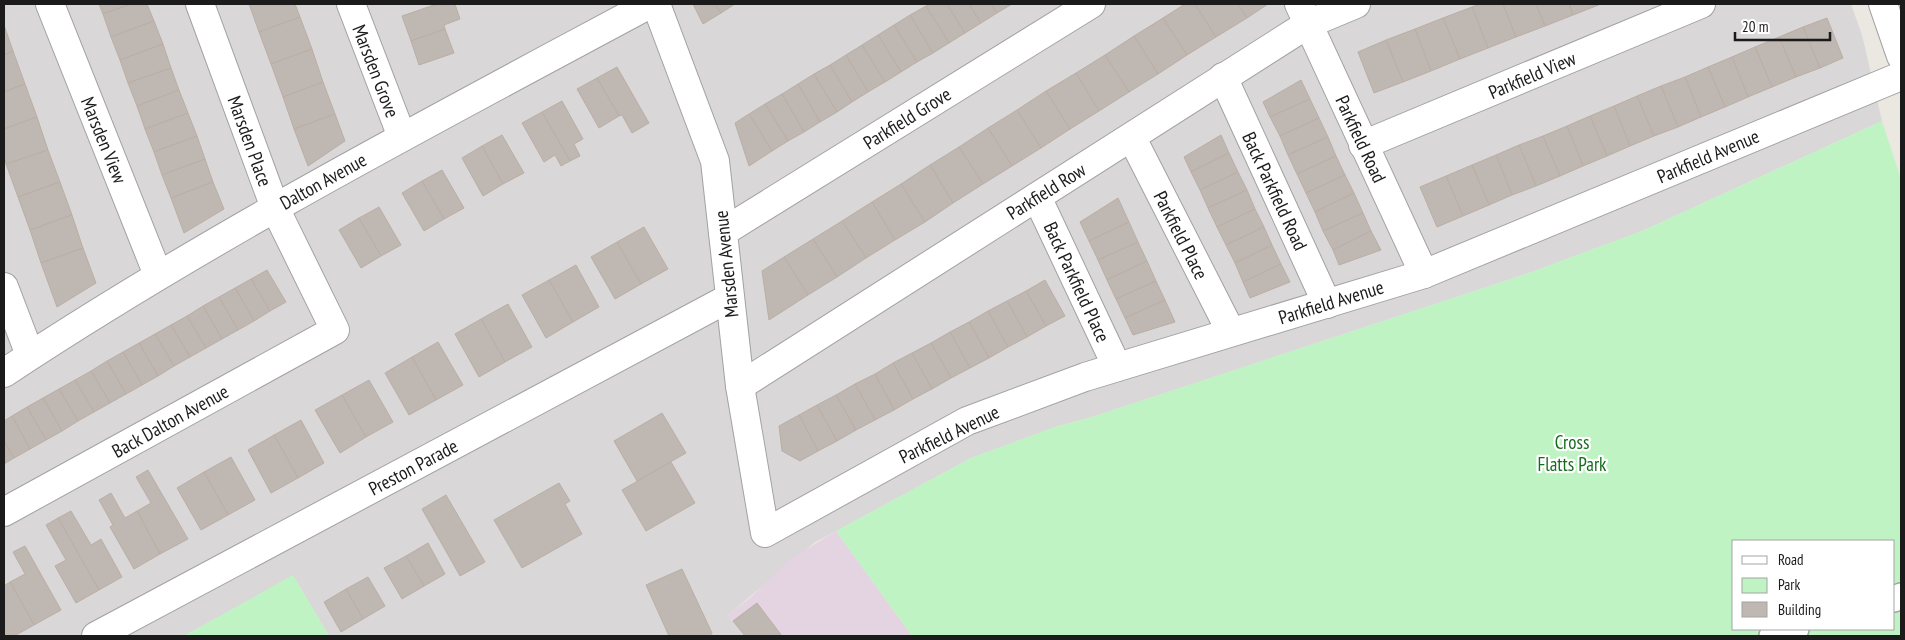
<svg xmlns="http://www.w3.org/2000/svg" width="1905" height="640" viewBox="0 0 1905 640" font-family="'PT Sans Narrow',sans-serif">
<style>
.residential{fill:#d9d7d8}
.industrial{fill:#e4d3e1}
.park{fill:#c0f3c3;fill-rule:evenodd}
.building{fill:#bfb7b1;stroke:#bbaea5}
.lines{fill:none;stroke-linecap:round;stroke-linejoin:round}
.pedestrian-casing{stroke:#a2a2a2;stroke-width:28}
.minor-casing{stroke:#a2a2a2;stroke-width:30}
.tertiary-casing{stroke:#a2a2a2;stroke-width:30}
.pedestrian{stroke:#fff;stroke-width:25}
.minor{stroke:#fff;stroke-width:28}
.tertiary{stroke:#fff;stroke-width:28}
.labels{text-anchor:middle;stroke-width:4.5;stroke-linejoin:round;paint-order:stroke}
.street-label{font-size:19px;fill:#1b1b1b;stroke:#fff}
.park-label{font-size:19px;fill:#146d1b;stroke:#fff}
</style>
<rect width="100%" height="100%" fill="#ebe8e1"/>
<polygon class="residential" points="4,4 1851,4 1862,35 1882,121 1642,231 1529,273 1092,417 1055,427 971,458 814,543 728,615 744,636 329,636 293,576 184,636 4,636"/>
<polygon class="industrial" points="836,531 912,636 744,636 728,615 751,597 789,560"/>
<g class="park">
<path d="M 1882,121 L 1901,179 L 1901,636 L 912,636 L 836,531 L 971,458 L 1055,427 L 1092,417 L 1529,273 L 1642,231 ZM 1734,541 L 1894,541 L 1894,629 L 1734,629 Z"/>
<polygon points="293,575 329,636 184,636"/>
</g>
<g class="building">
<polygon points="99,4 131,4 103,14"/>
<polygon points="131,4 147,4 154,21 111,37 103,14"/>
<polygon points="249,4 295,4 300,17 259,32"/>
<polygon points="437,4 455,4 460,19 444,25 445,29 411,41 402,16"/>
<polygon points="693,4 715,4 721,13 703,24"/>
<polygon points="715,4 735,4 721,13"/>
<polygon points="929,4 947,4 965,33 949,43 926,6"/>
<polygon points="947,4 969,4 981,23 965,33"/>
<polygon points="969,4 991,4 997,13 981,23"/>
<polygon points="991,4 1012,4 997,13"/>
<polygon points="1185,4 1195,4 1216,37 1187,55 1163,18"/>
<polygon points="1195,4 1238,4 1247,18 1216,37"/>
<polygon points="1238,4 1268,4 1247,18"/>
<polygon points="1480,4 1503,4 1516,37 1488,48 1472,7"/>
<polygon points="1503,4 1536,4 1545,26 1516,37"/>
<polygon points="1536,4 1569,4 1573,15 1545,26"/>
<polygon points="1569,4 1601,4 1573,15"/>
<polygon points="926,6 949,43 933,53 910,15"/>
<polygon points="1472,7 1488,48 1460,59 1443,18"/>
<polygon points="910,15 933,53 917,62 894,25"/>
<polygon points="300,17 312,49 271,64 259,32"/>
<polygon points="1163,18 1187,55 1158,74 1134,36"/>
<polygon points="1443,18 1460,59 1431,71 1415,29"/>
<polygon points="1827,18 1843,58 1820,68 1803,27"/>
<polygon points="154,21 163,44 120,60 111,37"/>
<polygon points="4,25 13,51 4,55"/>
<polygon points="894,25 917,62 901,72 878,35"/>
<polygon points="1803,27 1820,68 1796,77 1779,37"/>
<polygon points="445,29 454,53 419,65 411,41"/>
<polygon points="1415,29 1431,71 1403,82 1386,40"/>
<polygon points="878,35 901,72 885,82 862,45"/>
<polygon points="1134,36 1158,74 1129,92 1105,55"/>
<polygon points="1779,37 1796,77 1772,87 1755,47"/>
<polygon points="1386,40 1403,82 1374,93 1358,52"/>
<polygon points="163,44 171,68 128,83 120,60"/>
<polygon points="862,45 885,82 868,92 846,55"/>
<polygon points="1755,47 1772,87 1748,97 1732,57"/>
<polygon points="312,49 323,82 283,97 271,64"/>
<polygon points="13,51 25,84 4,92 4,55"/>
<polygon points="846,55 868,92 852,102 830,65"/>
<polygon points="1105,55 1129,92 1099,111 1076,73"/>
<polygon points="1732,57 1748,97 1725,107 1708,67"/>
<polygon points="830,65 852,102 837,112 814,74"/>
<polygon points="617,67 649,123 632,133 622,115 619,116 597,78"/>
<polygon points="1708,67 1725,107 1701,117 1685,77"/>
<polygon points="171,68 179,90 137,106 128,83"/>
<polygon points="1076,73 1099,111 1070,129 1046,91"/>
<polygon points="814,74 837,112 820,122 798,84"/>
<polygon points="1685,77 1701,117 1678,127 1661,86"/>
<polygon points="597,78 619,116 599,128 577,89"/>
<polygon points="1301,80 1310,99 1270,117 1263,102"/>
<polygon points="323,82 335,114 294,129 283,97"/>
<polygon points="25,84 37,117 4,129 4,92"/>
<polygon points="798,84 820,122 804,132 782,94"/>
<polygon points="1661,86 1678,127 1654,136 1637,96"/>
<polygon points="179,90 188,113 145,129 137,106"/>
<polygon points="1046,91 1070,129 1041,148 1017,110"/>
<polygon points="782,94 804,132 788,141 765,104"/>
<polygon points="1637,96 1654,136 1630,146 1614,106"/>
<polygon points="1310,99 1319,118 1280,136 1270,117"/>
<polygon points="562,101 583,139 574,144 580,156 570,161 542,112"/>
<polygon points="765,104 788,141 772,151 749,114"/>
<polygon points="1614,106 1630,146 1607,156 1590,116"/>
<polygon points="1017,110 1041,148 1012,166 988,128"/>
<polygon points="542,112 570,161 561,166 555,155 544,162 522,123"/>
<polygon points="188,113 197,136 154,152 145,129"/>
<polygon points="335,114 345,141 308,166 294,129"/>
<polygon points="749,114 772,151 749,166 735,123"/>
<polygon points="1590,116 1607,156 1583,166 1567,126"/>
<polygon points="37,117 48,150 6,164 4,157 4,129"/>
<polygon points="1319,118 1328,137 1288,155 1280,136"/>
<polygon points="1567,126 1583,166 1560,176 1543,136"/>
<polygon points="988,128 1012,166 983,184 959,147"/>
<polygon points="502,135 524,173 503,184 482,146"/>
<polygon points="1221,135 1229,153 1191,172 1184,157"/>
<polygon points="197,136 205,159 162,175 154,152"/>
<polygon points="1543,136 1560,176 1536,186 1519,145"/>
<polygon points="1328,137 1336,156 1297,174 1288,155"/>
<polygon points="1519,145 1536,186 1512,195 1496,155"/>
<polygon points="482,146 503,184 483,196 462,158"/>
<polygon points="959,147 983,184 953,203 930,165"/>
<polygon points="48,150 60,182 18,197 6,164"/>
<polygon points="1229,153 1238,172 1200,190 1191,172"/>
<polygon points="1496,155 1512,195 1489,205 1472,165"/>
<polygon points="1336,156 1345,175 1306,193 1297,174"/>
<polygon points="205,159 213,182 171,198 162,175"/>
<polygon points="930,165 953,203 925,222 901,184"/>
<polygon points="1472,165 1489,205 1463,216 1446,176"/>
<polygon points="442,170 464,208 444,219 422,181"/>
<polygon points="1238,172 1247,190 1208,208 1200,190"/>
<polygon points="1345,175 1354,193 1315,212 1306,193"/>
<polygon points="1446,176 1463,216 1437,227 1420,187"/>
<polygon points="422,181 444,219 424,231 402,193"/>
<polygon points="60,182 72,215 30,230 18,197"/>
<polygon points="213,182 224,209 184,233 171,198"/>
<polygon points="901,184 925,222 895,240 872,202"/>
<polygon points="1247,190 1255,209 1217,227 1208,208"/>
<polygon points="1354,193 1363,213 1323,231 1315,212"/>
<polygon points="1118,198 1129,222 1089,241 1080,222"/>
<polygon points="872,202 895,240 866,258 842,221"/>
<polygon points="379,207 401,245 381,256 359,218"/>
<polygon points="1255,209 1264,227 1226,245 1217,227"/>
<polygon points="1363,213 1371,231 1333,250 1323,231"/>
<polygon points="72,215 83,248 41,263 30,230"/>
<polygon points="359,218 381,256 361,268 339,230"/>
<polygon points="842,221 866,258 837,277 813,239"/>
<polygon points="1129,222 1138,242 1098,260 1089,241"/>
<polygon points="644,227 668,269 641,284 617,242"/>
<polygon points="1264,227 1272,245 1235,263 1226,245"/>
<polygon points="1371,231 1381,250 1339,265 1333,250"/>
<polygon points="813,239 837,277 808,295 784,257"/>
<polygon points="617,242 641,284 615,299 591,257"/>
<polygon points="1138,242 1147,261 1107,280 1098,260"/>
<polygon points="1272,245 1281,264 1243,282 1235,263"/>
<polygon points="83,248 96,283 57,307 41,263"/>
<polygon points="784,257 808,295 769,320 762,271"/>
<polygon points="1147,261 1156,281 1116,299 1107,280"/>
<polygon points="1281,264 1290,282 1250,298 1243,282"/>
<polygon points="576,265 599,307 573,322 549,280"/>
<polygon points="267,270 286,302 270,311 251,279"/>
<polygon points="251,279 270,311 254,321 235,288"/>
<polygon points="549,280 573,322 546,338 522,295"/>
<polygon points="1045,280 1065,316 1046,326 1026,291"/>
<polygon points="1156,281 1165,300 1125,318 1116,299"/>
<polygon points="235,288 254,321 238,330 219,297"/>
<polygon points="1026,291 1046,326 1027,337 1007,301"/>
<polygon points="219,297 238,330 222,339 203,306"/>
<polygon points="1165,300 1175,322 1133,335 1125,318"/>
<polygon points="1007,301 1027,337 1008,347 988,311"/>
<polygon points="508,304 532,347 505,362 481,319"/>
<polygon points="203,306 222,339 206,348 187,316"/>
<polygon points="988,311 1008,347 989,358 969,322"/>
<polygon points="187,316 206,348 190,357 171,325"/>
<polygon points="481,319 505,362 479,377 455,334"/>
<polygon points="969,322 989,358 970,368 950,332"/>
<polygon points="171,325 190,357 174,366 155,334"/>
<polygon points="950,332 970,368 951,378 931,343"/>
<polygon points="155,334 174,366 158,376 139,343"/>
<polygon points="438,342 463,385 436,400 412,357"/>
<polygon points="139,343 158,376 142,385 123,352"/>
<polygon points="931,343 951,378 932,389 912,353"/>
<polygon points="123,352 142,385 126,394 107,361"/>
<polygon points="912,353 932,389 913,399 893,363"/>
<polygon points="412,357 436,400 409,415 385,373"/>
<polygon points="107,361 126,394 110,403 91,371"/>
<polygon points="893,363 913,399 894,410 875,374"/>
<polygon points="91,371 110,403 94,412 75,380"/>
<polygon points="875,374 894,410 875,420 855,384"/>
<polygon points="75,380 94,412 78,421 59,389"/>
<polygon points="369,380 393,422 366,437 342,395"/>
<polygon points="855,384 875,420 856,430 836,395"/>
<polygon points="59,389 78,421 62,431 43,398"/>
<polygon points="342,395 366,437 340,453 315,410"/>
<polygon points="836,395 856,430 837,441 817,405"/>
<polygon points="43,398 62,431 46,440 27,407"/>
<polygon points="817,405 837,441 818,451 799,415"/>
<polygon points="27,407 46,440 30,449 12,416"/>
<polygon points="662,413 686,453 637,481 614,441"/>
<polygon points="799,415 818,451 800,461 782,451 779,426"/>
<polygon points="12,416 30,449 14,458 4,441 4,421"/>
<polygon points="301,420 324,463 298,478 274,435"/>
<polygon points="274,435 298,478 271,493 248,450"/>
<polygon points="4,441 14,458 4,464"/>
<polygon points="231,457 255,500 228,515 204,472"/>
<polygon points="671,462 695,503 646,531 622,490"/>
<polygon points="148,470 188,539 160,554 137,511 151,503 136,477"/>
<polygon points="204,472 228,515 201,530 177,488"/>
<polygon points="559,483 570,501 565,504 582,534 522,568 494,520"/>
<polygon points="111,493 125,518 137,511 160,554 134,569 110,527 113,525 99,500"/>
<polygon points="446,495 485,562 460,576 422,509"/>
<polygon points="71,511 91,545 101,539 122,577 99,590 58,518"/>
<polygon points="58,518 99,590 76,603 55,566 66,560 46,525"/>
<polygon points="428,543 445,574 424,586 406,556"/>
<polygon points="25,546 61,610 34,625 10,582 25,574 13,552"/>
<polygon points="406,556 424,586 402,599 384,568"/>
<polygon points="682,569 712,633 710,636 669,636 646,585"/>
<polygon points="368,577 385,606 363,619 346,589"/>
<polygon points="10,582 34,625 14,636 6,636 4,633 4,586"/>
<polygon points="346,589 363,619 341,632 324,602"/>
<polygon points="757,603 782,636 745,636 733,621"/>
</g>
<g class="lines">
<g class="pedestrian-casing">
<g id="pedestrian">
<polyline points="1894,599 1901,596"/>
<polyline points="1772,636 1796,629"/>
</g>
</g>
<g class="minor-casing">
<g id="minor">
<polyline points="50,4 158,275"/>
<polyline points="351,4 402,137"/>
<polyline points="656,4 715,161 740,386 765,533 967,421 1085,377 1424,274 1901,76"/>
<polyline points="1299,4 1424,274"/>
<polyline points="1223,77 1327,304"/>
<polyline points="1132,138 1231,332"/>
<polyline points="1363,145 1701,4"/>
<polyline points="1037,197 1117,367"/>
<polyline points="723,232 1091,4"/>
<polyline points="4,287 30,355"/>
<path d="M 4,373 C 211,236 432,121 650,4"/>
<polyline points="740,386 1308,24 1356,4"/>
<polyline points="4,512 335,330 275,208 200,4"/>
<polyline points="96,636 729,298"/>
</g>
</g>
<g class="tertiary-casing">
<polyline id="tertiary" points="1883,4 1901,56"/>
</g>
<use href="#pedestrian" class="pedestrian"/>
<use href="#minor" class="minor"/>
<use href="#tertiary" class="tertiary"/>
</g>
<g class="labels">
<g class="street-label">
<text transform="translate(376 71) rotate(69)" y="7">Marsden Grove</text>
<text transform="translate(1532 75) rotate(-23)" y="7">Parkfield View</text>
<text transform="translate(907 118) rotate(-32)" y="7">Parkfield Grove</text>
<text transform="translate(1361 139) rotate(65)" y="7">Parkfield Road</text>
<text transform="translate(104 140) rotate(68)" y="7">Marsden View</text>
<text transform="translate(250 141) rotate(70)" y="7">Marsden Place</text>
<text transform="translate(1708 156) rotate(-23)" y="7">Parkfield Avenue</text>
<text transform="translate(323 181) rotate(-29)" y="7">Dalton Avenue</text>
<text transform="translate(1046 191) rotate(-32)" y="7">Parkfield Row</text>
<text transform="translate(1275 191) rotate(65)" y="7">Back Parkfield Road</text>
<text transform="translate(1181 235) rotate(63)" y="7">Parkfield Place</text>
<text transform="translate(726 264) rotate(-96)" y="7">Marsden Avenue</text>
<text transform="translate(1077 282) rotate(65)" y="7">Back Parkfield Place</text>
<text transform="translate(1331 302) rotate(-17)" y="7">Parkfield Avenue</text>
<text transform="translate(170 421) rotate(-29)" y="7">Back Dalton Avenue</text>
<text transform="translate(949 434) rotate(-26)" y="7">Parkfield Avenue</text>
<text transform="translate(413 467) rotate(-28)" y="7">Preston Parade</text>
</g>
<g class="park-label">
<text x="1572" y="449">Cross<tspan x="1572" dy="22">Flatts Park</tspan></text>
</g>
</g>
<rect width="1905" height="640" fill="none" stroke="#1b1b1b" stroke-width="10"/>
<rect x="1732" y="540" width="162" height="90" fill="#ffffff" stroke="#a4a4a4"/>
<rect x="1742" y="556" width="25" height="8" fill="#ffffff" stroke="#a4a4a4"/>
<text x="1778" y="565" font-size="15" fill="#1b1b1b">Road</text>
<rect x="1742" y="578" width="25" height="15" fill="#c0f3c3" stroke="#a4a4a4"/>
<text x="1778" y="590" font-size="15" fill="#1b1b1b">Park</text>
<rect x="1742" y="602" width="25" height="15" fill="#bfb7b1" stroke="#a4a4a4"/>
<text x="1778" y="615" font-size="15" fill="#1b1b1b">Building</text>
<path d="M1735 32v8h95v-8" fill="none" stroke="#1b1b1b" stroke-width="2.5"/>
<text x="1742" y="32" font-size="15" fill="#1b1b1b" stroke="#ffffff" stroke-width="4" paint-order="stroke">20 m</text>
</svg>
